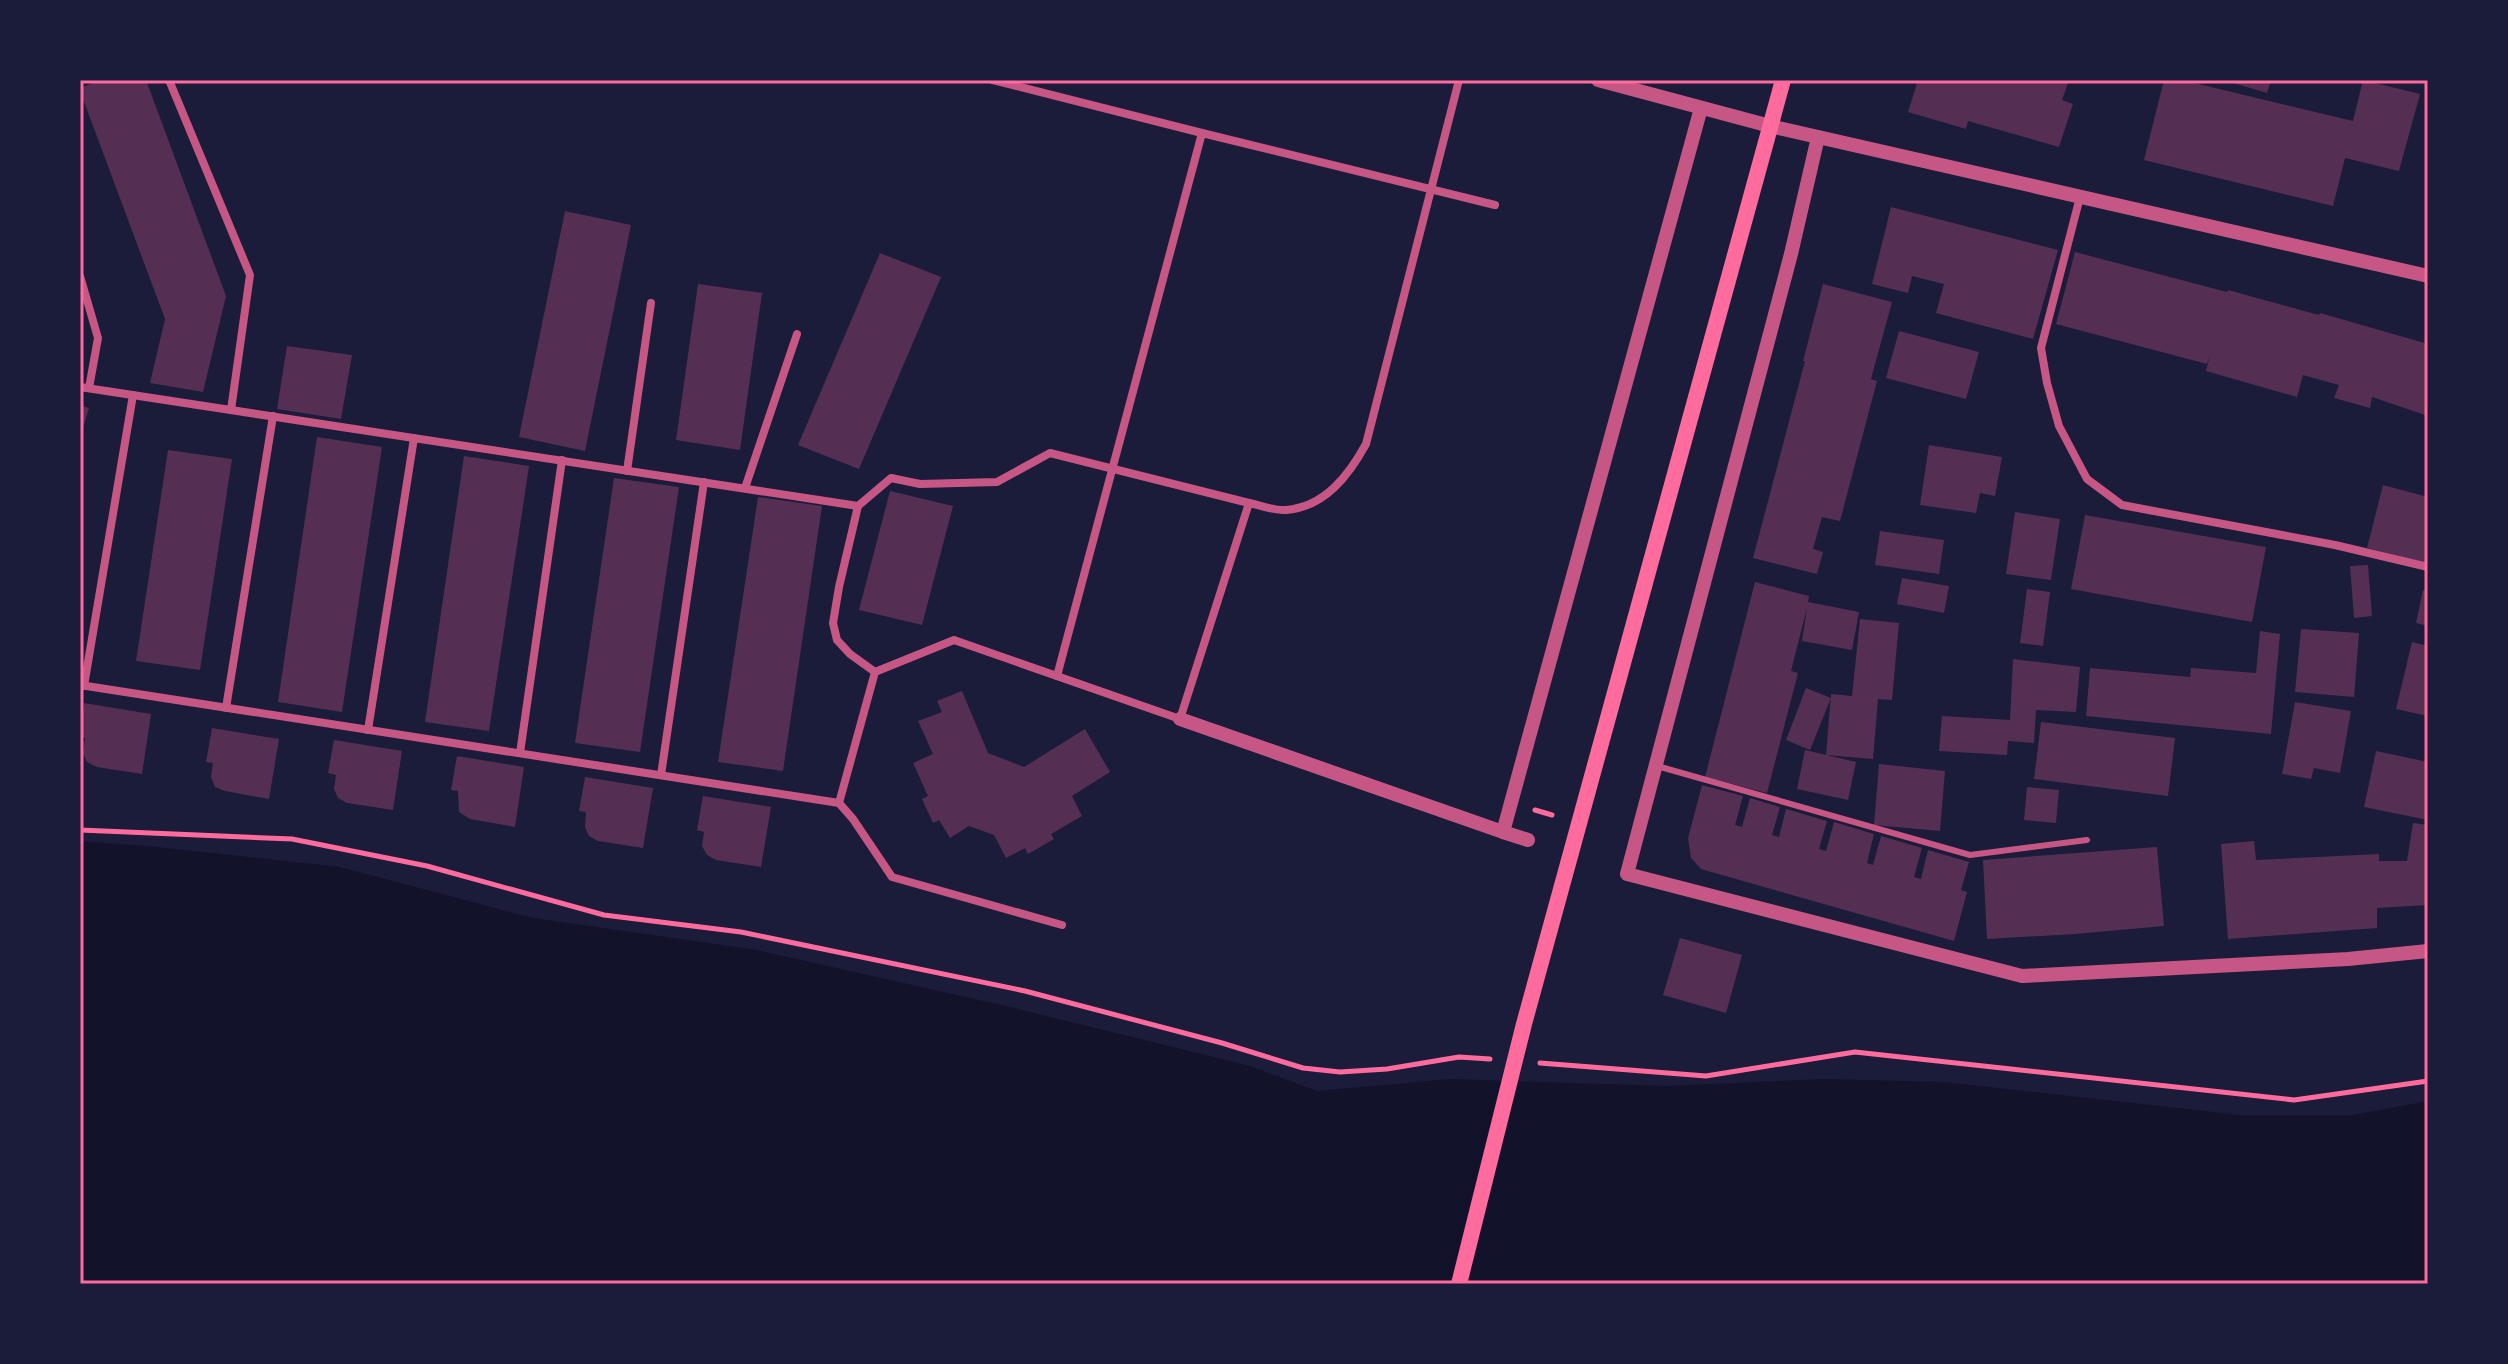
<svg xmlns="http://www.w3.org/2000/svg" width="2508" height="1364" viewBox="0 0 2508 1364" font-family="'Titillium Web',sans-serif">
<style>
.water{fill:#12122b}
.building{fill:#542f53}
.lines{fill:none;stroke-linecap:round;stroke-linejoin:round}
.path{stroke:#ff6b9d;stroke-width:5}
.service{stroke:#c65784;stroke-width:6}
.minor{stroke:#c65784;stroke-width:8}
.tertiary{stroke:#c65784;stroke-width:14}
.secondary{stroke:#ff6b9d;stroke-width:16}
.neatline{fill:none;stroke:#ff6b9d;stroke-width:3}
</style>
<rect width="100%" height="100%" fill="#1b1b3a"/>
<polygon class="water" points="80,841 157,847 340,867 533,918 757,950 1010,1007 1250,1066 1317,1091 1450,1079 1667,1086 1824,1079 1944,1082 2240,1115 2353,1115 2428,1101 2428,1284 80,1284"/>
<g class="building">
<polygon points="100,80 146,80 226,296 203,392 150,383 165,319 80,91 80,88"/>
<polygon points="1918,80 2069,80 2062,100 2073,104 2059,147 1968,121 1966,129 1908,112"/>
<polygon points="2164,80 2182,80 2353,121 2363,80 2420,94 2399,171 2345,158 2333,206 2144,160"/>
<polygon points="2223,80 2271,80 2267,93"/>
<polygon points="1891,207 2058,250 2033,339 1936,313 1944,284 1912,276 1908,293 1872,284"/>
<polygon points="565,211 631,225 585,451 519,437"/>
<polygon points="2075,252 2227,292 2228,290 2319,315 2320,313 2428,344 2428,416 2372,397 2370,408 2334,398 2339,385 2303,375 2297,397 2206,371 2210,355 2207,364 2056,324"/>
<polygon points="880,253 941,277 859,469 798,445"/>
<polygon points="698,284 762,293 740,450 676,440"/>
<polygon points="1823,284 1892,302 1871,379 1877,381 1840,521 1822,517 1813,549 1823,552 1817,574 1753,558 1805,361 1803,361"/>
<polygon points="1899,331 1979,352 1966,399 1886,378"/>
<polygon points="287,346 352,355 341,419 277,409"/>
<polygon points="80,405 89,408 81,434 80,434"/>
<polygon points="317,437 382,447 342,712 278,702"/>
<polygon points="1929,445 2002,457 1995,496 1980,493 1976,513 1920,505"/>
<polygon points="168,450 232,459 200,670 136,661"/>
<polygon points="464,456 529,466 489,731 425,722"/>
<polygon points="614,478 679,487 640,752 575,743"/>
<polygon points="2383,485 2428,497 2428,564 2367,548"/>
<polygon points="890,491 953,506 922,625 859,610"/>
<polygon points="758,497 822,506 783,771 718,762"/>
<polygon points="2015,512 2060,519 2051,580 2006,574"/>
<polygon points="2085,515 2266,547 2252,622 2071,589"/>
<polygon points="1880,531 1944,540 1939,574 1875,565"/>
<polygon points="2368,565 2372,616 2354,618 2350,566"/>
<polygon points="1902,578 1949,586 1944,613 1897,604"/>
<polygon points="1755,582 1809,596 1808,602 1859,612 1852,650 1802,641 1807,608 1791,671 1798,673 1767,793 1705,777"/>
<polygon points="2027,589 2050,592 2043,646 2020,643"/>
<polygon points="2423,590 2428,591 2428,626 2416,623"/>
<polygon points="1860,619 1899,623 1892,700 1878,699 1873,759 1826,755 1831,694 1852,696"/>
<polygon points="2301,629 2359,633 2354,697 2295,692"/>
<polygon points="2260,631 2280,634 2271,734 2086,716 2090,668 2190,677 2191,668 2256,673"/>
<polygon points="2412,642 2428,646 2428,716 2396,709"/>
<polygon points="2013,659 2080,667 2076,712 2036,710 2034,743 2008,741 2007,755 1939,751 1942,716 2010,720"/>
<polygon points="1806,688 1831,698 1810,750 1786,740"/>
<polygon points="962,691 988,753 1024,767 1085,729 1110,772 1072,796 1082,816 1051,834 1054,839 1028,854 1025,848 1006,858 994,835 969,826 950,838 939,820 933,823 922,799 928,796 913,763 933,754 918,721 942,712 937,701"/>
<polygon points="2295,702 2351,711 2340,773 2314,768 2311,779 2282,774"/>
<polygon points="84,703 151,714 142,774 97,767 87,762 83,753 85,738 80,737"/>
<polygon points="2041,722 2175,738 2168,796 2034,779"/>
<polygon points="212,728 279,739 269,799 225,791 215,787 211,777 213,763 206,762"/>
<polygon points="334,740 402,751 393,810 347,803 338,798 334,789 336,775 328,773"/>
<polygon points="1805,750 1856,762 1848,800 1797,789"/>
<polygon points="2376,751 2428,762 2428,820 2364,807"/>
<polygon points="457,756 524,767 515,827 470,819 459,812 458,791 451,790"/>
<polygon points="1879,764 1945,771 1940,831 1874,825"/>
<polygon points="585,777 653,788 643,848 598,841 589,836 585,827 586,812 579,811"/>
<polygon points="1702,785 1743,796 1735,825 1742,827 1750,798 1780,807 1772,835 1779,837 1786,809 1827,821 1819,849 1826,851 1834,822 1874,834 1867,863 1873,865 1881,836 1922,848 1914,877 1921,879 1928,850 1969,862 1961,890 1967,892 1954,941 1701,869 1691,858 1688,838"/>
<polygon points="2027,787 2059,790 2056,823 2024,820"/>
<polygon points="703,796 771,807 761,867 716,860 707,855 702,846 704,832 697,830"/>
<polygon points="2413,823 2428,825 2428,905 2377,908 2377,928 2228,939 2221,844 2254,841 2256,860 2379,854 2379,861 2407,861"/>
<polygon points="2157,847 2164,926 2075,934 1987,939 1983,860"/>
<polygon points="1680,938 1742,955 1726,1013 1663,995"/>
</g>
<g class="lines">
<g class="path">
<polyline points="1535,810 1552,815"/>
<polyline points="80,830 292,839 427,866 604,915 741,932 1025,991 1222,1043 1303,1068 1340,1072 1387,1069 1459,1057 1490,1059"/>
<polyline points="1540,1063 1706,1076 1855,1052 2294,1100 2428,1081"/>
</g>
<polyline class="service" points="1657,766 1970,855 2087,840"/>
<g class="minor">
<polyline points="169,80 250,275 231,410"/>
<polyline points="993,80 1202,133"/>
<polyline points="2080,197 2041,348 2047,383 2059,426 2087,479 2122,505 2335,545 2428,567"/>
<polyline points="80,276 98,338 89,388"/>
<polyline points="80,387 858,506"/>
<polyline points="627,471 651,303"/>
<polyline points="745,488 797,334"/>
<polyline points="875,672 850,654 837,640 833,623 839,587 858,506 891,478 920,484 997,482 1050,453 1249,503"/>
<polyline points="1057,676 1202,133 1495,205"/>
<polyline points="80,685 839,803"/>
<polyline points="84,686 133,395"/>
<polyline points="226,708 273,416"/>
<polyline points="368,730 414,438"/>
<polyline points="520,753 562,460"/>
<polyline points="661,775 704,482"/>
<path d="M 1062,925 L 892,877 L 853,819 L 839,803 L 875,672 L 954,640 L 1180,719 L 1249,503 C 1260,505 1274,511 1286,510 C 1325,507 1349,475 1366,444 L 1459,80"/>
</g>
<g class="tertiary">
<polyline points="1598,80 1770,126 2428,276"/>
<polyline points="1818,137 1791,254 1627,874 2022,976 2348,959 2428,951"/>
<polyline points="1180,719 1503,832"/>
<polyline points="1528,840 1503,832 1701,108"/>
</g>
<polyline class="secondary" points="1459,1284 1524,1024 1783,80"/>
</g>
<rect width="2508" height="1364" fill="none" stroke="#1b1b3a" stroke-width="164"/>
<rect x="82" y="82" width="2344" height="1200" class="neatline"/>
</svg>
